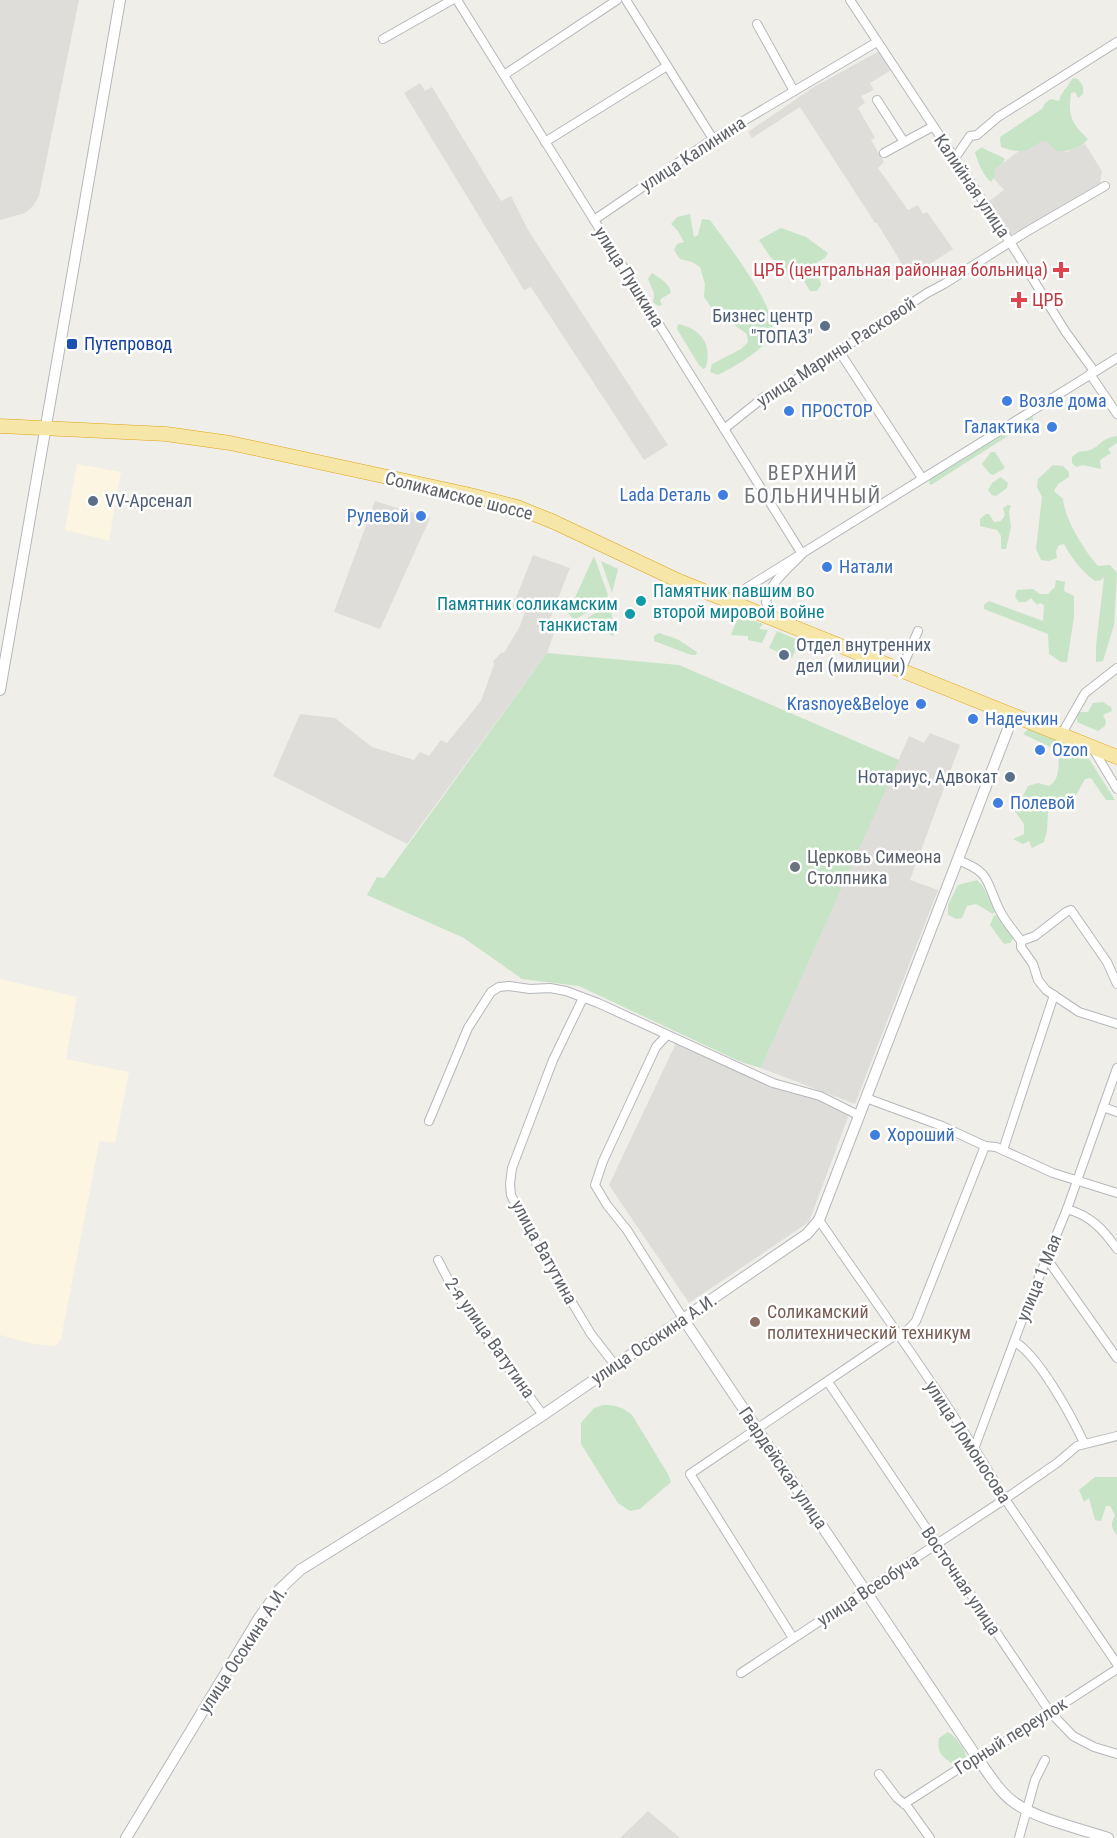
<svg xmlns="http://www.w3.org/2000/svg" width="1117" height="1838" viewBox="0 0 1117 1838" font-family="'Roboto Condensed',sans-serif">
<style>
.commercial{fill:#fbf5e1}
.industrial{fill:#dfddda}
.green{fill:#c7e4c7}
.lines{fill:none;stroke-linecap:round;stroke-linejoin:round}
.minor-casing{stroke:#b5b7bb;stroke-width:10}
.tertiary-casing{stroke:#b5b7bb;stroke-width:12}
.trunk-casing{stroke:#e1a417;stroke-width:15}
.minor{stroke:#fff;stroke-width:8}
.tertiary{stroke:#fff;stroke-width:10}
.trunk{stroke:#f6e6a8;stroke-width:14}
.health-dot{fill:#e0444e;stroke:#fff;stroke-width:2}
.service-dot{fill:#5c6f8a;stroke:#fff;stroke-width:2}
.transit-dot{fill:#1a4fb4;stroke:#fff;stroke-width:2}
.shop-dot{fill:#3f7fe0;stroke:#fff;stroke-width:2}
.culture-dot{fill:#0f9aa8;stroke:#fff;stroke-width:2}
.worship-dot{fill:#6b7280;stroke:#fff;stroke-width:2}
.education-dot{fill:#8d6e63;stroke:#fff;stroke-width:2}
.labels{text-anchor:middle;stroke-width:5;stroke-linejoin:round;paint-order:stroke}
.street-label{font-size:18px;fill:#5f6266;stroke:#fff}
.health-label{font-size:18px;fill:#be3a42;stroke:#fff;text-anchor:end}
.service-label{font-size:18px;fill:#4e5e75;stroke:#fff;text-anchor:end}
.transit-label{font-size:18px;fill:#164399;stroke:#fff;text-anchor:start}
.shop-label{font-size:18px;fill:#366cbe;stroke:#fff;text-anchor:start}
.culture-label{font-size:18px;fill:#0d838f;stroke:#fff;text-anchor:start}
.worship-label{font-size:18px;fill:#5b616d;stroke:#fff;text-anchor:start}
.education-label{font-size:18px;fill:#785e54;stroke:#fff;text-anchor:start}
.neighbourhood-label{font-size:20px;letter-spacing:1.5px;fill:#707478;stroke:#fff}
</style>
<rect width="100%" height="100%" fill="#efeee8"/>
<g class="commercial">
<polygon points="77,464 121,472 109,541 65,530"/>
<polygon points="0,979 77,997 66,1059 129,1072 115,1143 100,1141 99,1144 61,1339 56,1346 33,1344 0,1335"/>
</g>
<g class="industrial">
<polygon points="0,0 79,0 39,196 33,206 25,213 0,220"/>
<polygon points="881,50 893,69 870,83 874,90 861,96 865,103 858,108 875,138 871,140 884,162 878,168 908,210 918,205 923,214 927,212 953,249 930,264 912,280 877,223 875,223 800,107 752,138 748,132 814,87"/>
<polygon points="420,83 425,91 432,87 501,201 511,196 528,230 668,445 644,460 531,287 524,290 404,93"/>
<polygon points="1041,141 1047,141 1066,152 1085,144 1102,171 1100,183 1011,235 989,201 1004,190 994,179 994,172 995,169 1019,151 1031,149"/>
<polygon points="375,501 430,518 380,629 334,612"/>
<polygon points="533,555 570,568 550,619 558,622 547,653 407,844 273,776 300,714 335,718 372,747 414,760 420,752 429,756 441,740 447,743 481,701 494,665 493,661 502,652 504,653 520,626 525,612 512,608"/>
<polygon points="930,733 960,745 910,880 938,890 855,1104 761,1068 909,736 924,743"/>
<polygon points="678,1039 851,1109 809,1222 689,1303 609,1185"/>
<polygon points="648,1811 680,1838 620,1838"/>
</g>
<g class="green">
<path d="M 1073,78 L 1078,79 L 1083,86 L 1083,94 L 1078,98 L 1075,92 L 1071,93 C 1068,116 1071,123 1088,139 C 1082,148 1067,152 1056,151 L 1047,141 C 1038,141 1037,146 1030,149 C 1021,153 1009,150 1001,147 L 1000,137 L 1042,109 L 1045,103 L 1051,99 L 1059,101 L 1061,95 Z"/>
<path d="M 982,147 C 989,153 997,153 1005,159 L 1002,164 L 995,169 L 995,176 L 991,182 C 983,175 978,163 975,152 Z"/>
<path d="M 690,214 L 694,237 L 698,235 L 702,219 L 710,220 C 725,241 779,309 772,333 C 768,348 732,368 718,375 L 710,372 L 712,364 L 741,349 L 748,342 L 747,334 L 713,310 L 704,297 L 705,284 L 700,267 L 692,262 L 680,259 L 674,250 L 677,244 L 684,242 L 678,231 L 671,224 L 677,217 Z"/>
<polygon points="781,228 806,237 828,253 825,258 816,263 821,285 817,291 810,291 801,276 791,280 786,273 776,267 776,261 771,258 759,240"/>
<path d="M 652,273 C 660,278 670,284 671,293 L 662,298 L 660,301 L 662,305 L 658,306 L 653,302 L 654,293 L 648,279 Z"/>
<path d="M 678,324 C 701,329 712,344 706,367 L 703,369 L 699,365 L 677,329 Z"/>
<polygon points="1031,416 1033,417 1033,420 931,485 929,483 930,478"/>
<path d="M 1117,436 L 1117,443 L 1108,449 L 1111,453 L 1100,460 L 1101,469 L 1083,465 L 1076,467 L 1072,463 L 1072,457 C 1082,448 1081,453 1090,450 C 1101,446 1101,438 1117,436 Z"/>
<polygon points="991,452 995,452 1005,468 993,475 990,474 982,464"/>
<path d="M 1053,465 L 1063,466 L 1069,472 L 1069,477 L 1058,484 L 1054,491 L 1063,499 C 1065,520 1084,550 1098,566 L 1110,565 L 1117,573 L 1114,625 L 1103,661 L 1096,662 L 1096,646 L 1104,577 L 1101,580 L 1095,581 C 1082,572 1071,557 1064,544 L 1059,545 L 1056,551 L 1057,558 L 1049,561 L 1041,560 L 1036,549 L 1042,497 L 1037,487 L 1038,479 Z"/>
<polygon points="1001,477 1008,483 1007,488 996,496 992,495 988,490 992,483"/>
<polygon points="1008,505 1011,506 1009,511 1011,527 1006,549 1001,549 1001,536 997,530 980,526 980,519 986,514 989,514 994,522 1001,521 1005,515 1003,508"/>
<polygon points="594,556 608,595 605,602 574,620 568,613"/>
<polygon points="601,561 618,569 612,593"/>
<polygon points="1056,580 1065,582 1064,591 1074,596 1074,617 1067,662 1061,662 1049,654 1048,634 984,609 984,605 989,601 1043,621 1044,605 1040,603 1037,605 1031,598 1026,602 1019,602 1015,597 1017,590 1033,589 1040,594 1048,594 1055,587"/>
<polygon points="607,606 611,608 614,636 579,623"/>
<polygon points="739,615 763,624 759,629 768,630 762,643 748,640 748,636 731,635"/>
<polygon points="777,631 800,641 792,658 769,648"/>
<polygon points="659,633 677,639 697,652 696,655 691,655 654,641 654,636"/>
<polygon points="547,653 679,665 899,760 761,1068 741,1062 579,986 522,979 464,938 367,895 377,877 384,878"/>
<polygon points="1103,702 1111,707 1112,711 1103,715 1106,721 1105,726 1098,731 1077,722 1078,712 1088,712 1093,703"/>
<path d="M 1028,729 L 1069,744 L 1073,749 L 1084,751 L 1115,800 L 1106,800 L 1091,778 L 1085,779 L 1075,797 L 1062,801 L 1048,812 L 1047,831 L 1044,842 L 1032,848 L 1029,841 L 1023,844 L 1013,839 L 1024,834 L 1024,824 L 1015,811 L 1028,786 L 1038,783 L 1049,786 C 1061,779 1058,763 1059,751 L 1023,734 Z"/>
<polygon points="977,880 982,885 996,910 993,914 976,904 967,906 962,918 957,919 948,915 948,905 958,885"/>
<path d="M 994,915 L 1000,916 C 1005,923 1007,930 1015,936 L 1010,943 L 1004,944 L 990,925 Z"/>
<path d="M 603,1405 C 616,1405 622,1407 632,1415 L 668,1474 L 671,1482 L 640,1509 L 630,1511 L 618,1503 L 581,1444 L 581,1423 L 594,1408 Z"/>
<path d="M 1095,1477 L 1117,1477 L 1117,1535 C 1110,1527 1111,1524 1115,1515 L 1110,1506 L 1106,1506 L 1101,1521 L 1095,1520 L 1089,1498 L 1084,1502 L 1079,1490 Z"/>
<path d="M 948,1732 C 956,1737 965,1748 966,1757 L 954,1765 C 942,1756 937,1754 939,1738 Z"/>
</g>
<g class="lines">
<g class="minor-casing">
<g id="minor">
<path d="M 457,0 L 802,554 C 789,568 769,583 766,602 L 774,617"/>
<polyline points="626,0 713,139"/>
<polyline points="850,0 1010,242 1065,331 1094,371"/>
<polyline points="757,24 794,91"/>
<polyline points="383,39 452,0"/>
<polyline points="504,75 617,0"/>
<polyline points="877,100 904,142"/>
<polyline points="545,142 667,66"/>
<polyline points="884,153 932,127"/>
<polyline points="955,158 970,136 977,135 998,117 1117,42"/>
<polyline points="594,220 713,139 877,42"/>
<polyline points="839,351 922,478"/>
<polyline points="1090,374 1117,414"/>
<polyline points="724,429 764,397 783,388 927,293 944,284 1026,232 1105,186"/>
<polyline points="727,600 1117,358"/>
<polyline points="901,670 918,631"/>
<polyline points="1061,735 1085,693 1117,668"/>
<polyline points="1092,747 1117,789"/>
<path d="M 958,860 C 991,873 985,879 999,909 C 1004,920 1014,931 1021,941 L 1035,936 L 1066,912 L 1071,910 L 1107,962 L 1117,984"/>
<polyline points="1021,941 1021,947 1033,964 1038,980 1046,990 1079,1012 1117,1024"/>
<polyline points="583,998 553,1060 512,1168 510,1184 511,1195 527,1228 591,1334 615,1365"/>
<polyline points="667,1035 656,1047 603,1161 595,1185 607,1205 627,1230 684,1320"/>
<polyline points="866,1098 942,1126 985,1146 996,1147 1053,1173 1117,1193"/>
<polyline points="1103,1107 1117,1112"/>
<polyline points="429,1121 468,1028 491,992 499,987 509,986 530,989 550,988 566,991 598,1003 773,1083 820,1096 860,1116"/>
<polyline points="1003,1150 1054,995"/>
<path d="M 1067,1209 C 1091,1216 1103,1229 1117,1249"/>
<path d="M 819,1220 C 882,1312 949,1403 1005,1499 L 1117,1664"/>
<polyline points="1047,1259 1117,1358"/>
<polyline points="438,1260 451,1285 478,1327 543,1415"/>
<path d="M 1015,1342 C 1039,1356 1072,1417 1084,1443"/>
<polyline points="828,1382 1050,1712 1073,1736 1094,1747 1117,1754"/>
<polyline points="974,1449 1028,1304 1067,1209 1117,1068"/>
<path d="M 793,1638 L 690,1474 L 897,1334 C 907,1331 910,1329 916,1321 L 985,1146"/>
<polyline points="741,1673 1005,1499 1057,1463 1077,1446 1117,1436"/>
<polyline points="879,1774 897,1798 907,1806 930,1838"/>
<polyline points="904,1804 966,1764 978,1759 1117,1669"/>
<polyline points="1019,1838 1035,1780 1045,1760"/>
</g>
</g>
<g class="tertiary-casing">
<g id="tertiary">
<polyline points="0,690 120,0"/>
<path d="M 684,1320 L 978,1759 C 989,1774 1000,1793 1015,1803 C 1039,1820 1079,1828 1108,1838"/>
<polyline points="126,1838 259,1618 280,1589 300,1570 444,1480 543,1415 807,1234 819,1220 1013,716"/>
</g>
</g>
<g class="trunk-casing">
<polyline id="trunk" points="0,426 166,434 230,443 466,494 517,507 554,522 679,581 1117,757"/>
</g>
<use href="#minor" class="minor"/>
<use href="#tertiary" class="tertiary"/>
<use href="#trunk" class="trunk"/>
</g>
<g class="health-dot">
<path d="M1058 261h6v6h6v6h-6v6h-6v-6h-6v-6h6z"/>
<path d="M1016 291h6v6h6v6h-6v6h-6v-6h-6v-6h6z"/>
</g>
<g class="service-dot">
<circle cx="825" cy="326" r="6"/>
<circle cx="93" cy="501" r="6"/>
<circle cx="784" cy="655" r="6"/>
<circle cx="1010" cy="777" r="6"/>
</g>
<rect class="transit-dot" x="66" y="338" width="12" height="12" rx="3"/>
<g class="shop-dot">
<circle cx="1007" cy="401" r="6"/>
<circle cx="789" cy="411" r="6"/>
<circle cx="1052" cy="427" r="6"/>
<circle cx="723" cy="495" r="6"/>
<circle cx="421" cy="516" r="6"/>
<circle cx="827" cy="567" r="6"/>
<circle cx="921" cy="704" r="6"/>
<circle cx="973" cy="719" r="6"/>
<circle cx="1040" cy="750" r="6"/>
<circle cx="998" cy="803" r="6"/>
<circle cx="875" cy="1135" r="6"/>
</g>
<g class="culture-dot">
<circle cx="641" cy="601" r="6"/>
<circle cx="630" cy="614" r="6"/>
</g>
<circle class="worship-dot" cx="795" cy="867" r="6"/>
<circle class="education-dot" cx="755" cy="1322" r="6"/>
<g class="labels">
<g class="street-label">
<text transform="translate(693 154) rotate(-33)" y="6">улица Калинина</text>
<text transform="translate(972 186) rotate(56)" y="6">Калийная улица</text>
<text transform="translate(629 277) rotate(58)" y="6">улица Пушкина</text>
<text transform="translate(836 352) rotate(-33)" y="6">улица Марины Расковой</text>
<text transform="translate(459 496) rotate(14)" y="6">Соликамское шоссе</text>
<text transform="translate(544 1252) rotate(61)" y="6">улица Ватутина</text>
<text transform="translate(1039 1278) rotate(-68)" y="6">улица 1 Мая</text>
<text transform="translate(490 1338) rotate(55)" y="6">2-я улица Ватутина</text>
<text transform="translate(654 1339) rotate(-34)" y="6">улица Осокина А.И.</text>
<text transform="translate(968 1442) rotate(57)" y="6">улица Ломоносова</text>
<text transform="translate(783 1468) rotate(56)" y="6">Гвардейская улица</text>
<text transform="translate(961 1581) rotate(56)" y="6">Восточная улица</text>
<text transform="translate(868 1590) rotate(-33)" y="6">улица Всеобуча</text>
<text transform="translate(243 1650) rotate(-57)" y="6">улица Осокина А.И.</text>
<text transform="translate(1011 1736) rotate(-32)" y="6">Горный переулок</text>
</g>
<g class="health-label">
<text x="1048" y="276">ЦРБ (центральная районная больница)</text>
<text x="1032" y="306" text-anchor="start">ЦРБ</text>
</g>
<g class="service-label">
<text x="813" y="322">Бизнес центр<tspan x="813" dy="21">"ТОПАЗ"</tspan></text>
<text x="105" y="507" text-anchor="start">VV-Арсенал</text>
<text x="796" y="651" text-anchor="start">Отдел внутренних<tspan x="796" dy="21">дел (милиции)</tspan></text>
<text x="998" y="783">Нотариус, Адвокат</text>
</g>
<g class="transit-label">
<text x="84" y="350">Путепровод</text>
</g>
<g class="shop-label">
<text x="1019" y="407">Возле дома</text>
<text x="801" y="417">ПРОСТОР</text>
<text x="1040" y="433" text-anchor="end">Галактика</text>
<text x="711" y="501" text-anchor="end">Lada Dеталь</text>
<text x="409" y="522" text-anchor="end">Рулевой</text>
<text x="839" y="573">Натали</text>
<text x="909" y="710" text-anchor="end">Krasnoye&amp;Beloye</text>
<text x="985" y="725">Надечкин</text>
<text x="1052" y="756">Ozon</text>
<text x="1010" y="809">Полевой</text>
<text x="887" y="1141">Хороший</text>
</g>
<g class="culture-label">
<text x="653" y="597">Памятник павшим во<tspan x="653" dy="21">второй мировой войне</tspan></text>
<text x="618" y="610" text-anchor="end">Памятник соликамским<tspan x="618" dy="21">танкистам</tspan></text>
</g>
<g class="worship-label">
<text x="807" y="863">Церковь Симеона<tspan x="807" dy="21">Столпника</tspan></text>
</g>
<g class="education-label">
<text x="767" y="1318">Соликамский<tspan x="767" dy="21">политехнический техникум</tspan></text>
</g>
<g class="neighbourhood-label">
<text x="813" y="480">ВЕРХНИЙ<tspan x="813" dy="23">БОЛЬНИЧНЫЙ</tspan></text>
</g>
</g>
</svg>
